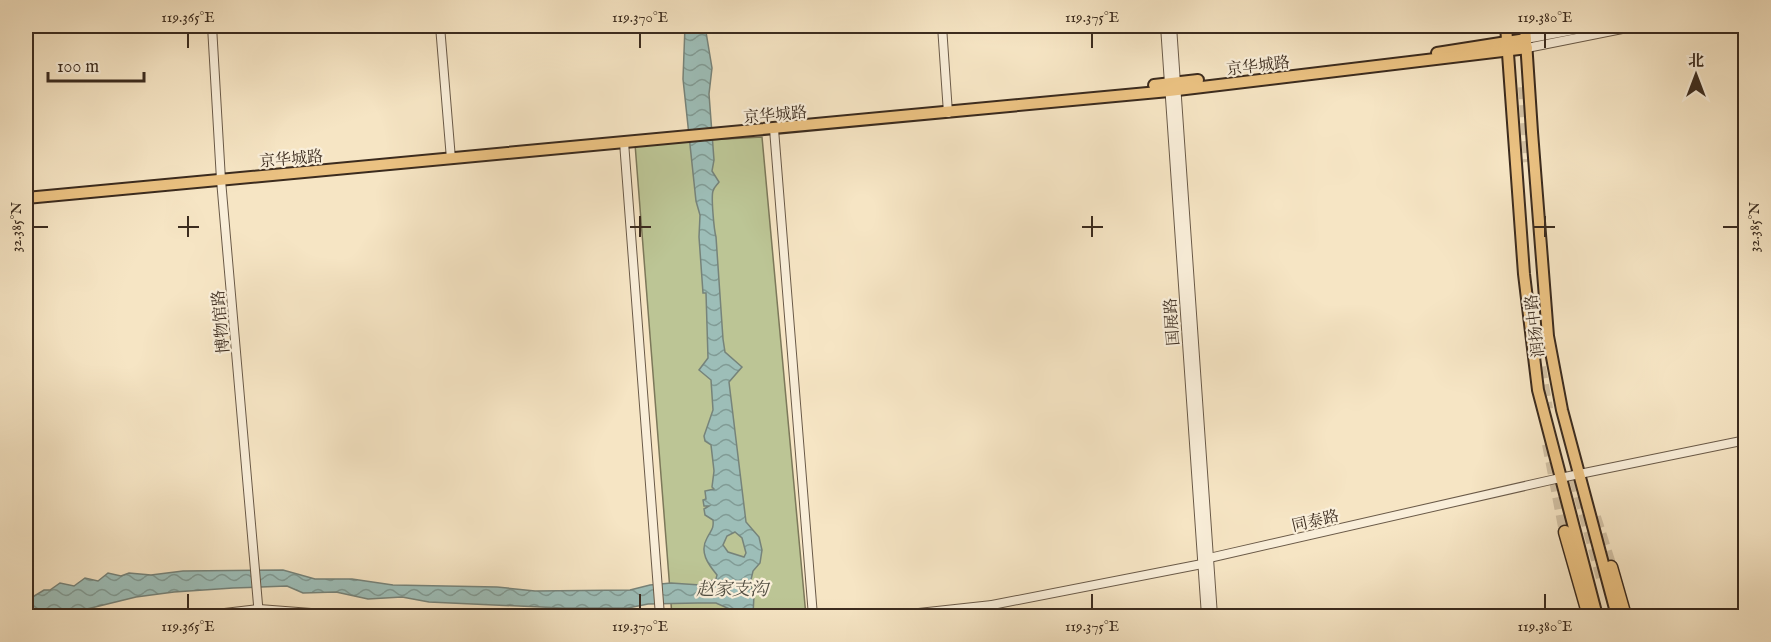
<svg xmlns="http://www.w3.org/2000/svg" width="1771" height="642" viewBox="0 0 1771 642" font-family="'IM FELL English','Noto Serif SC',serif">
<style>
.park{fill:#bcc595;stroke:#7c785a;stroke-width:1.5}
.water{fill:url(#water-waves);stroke:#76837a;stroke-width:1.5;fill-rule:evenodd}
.lines{fill:none;stroke-linecap:round;stroke-linejoin:round}
.highway-tunnel{stroke:#d1c0a3;stroke-width:12;stroke-dasharray:12 6;stroke-linecap:butt}
.minor-casing{stroke:#6a5a48;stroke-width:10}
.major-casing{stroke:#3b2b1e;stroke-width:14}
.highway-casing{stroke:#3b2b1e;stroke-width:15}
.minor{stroke:#f9eed9;stroke-width:8}
.major{stroke:#ebc282;stroke-width:10}
.highway{stroke:#ebc282;stroke-width:12}
.ticks{fill:none;stroke:#3b2b1e;stroke-width:2}
.labels{text-anchor:middle;stroke-width:4.5;stroke-linejoin:round;paint-order:stroke}
.street-label{font-size:16px;fill:#3b2b1e;stroke:#f9eed9}
.water-label{font-size:18px;font-style:italic;fill:#545044;stroke:#f9eed9}
.neatline{fill:none;stroke:#3b2b1e;stroke-width:2}
.ticks-label{font-size:15px;text-anchor:middle;fill:#3b2b1e}
</style>
<defs>
<pattern id="water-waves" width="16" height="10" patternUnits="userSpaceOnUse" patternTransform="scale(1.5)"><rect width="16" height="10" fill="#9dbeb8"/><path d="M0 5q4-4 8 0t8 0" fill="none" stroke="#819b95"/></pattern>
</defs>
<rect width="100%" height="100%" fill="#f6e5c4"/>
<filter id="stains"><feTurbulence type="fractalNoise" baseFrequency=".00333" numOctaves="4"/><feColorMatrix values="0 0 0 0 .2 0 0 0 0 .09 0 0 0 0 .02 0 0 0 .5 -.17"/></filter>
<radialGradient id="worn" r=".72"><stop offset=".6" stop-color="#630" stop-opacity="0"/><stop offset="1" stop-color="#630" stop-opacity=".3"/></radialGradient>
<polygon class="park" points="762,137 806,616 672,616 635,144"/>
<path class="water" d="M 685,26 L 705,26 L 712,68 L 709,94 L 714,160 L 712,171 L 719,182 C 717,185 714,187 713,191 C 711,197 714,230 716,237 L 723,339 L 725,352 L 742,367 L 729,382 L 746,522 L 759,537 L 762,550 L 760,563 L 753,571 L 750,584 L 754,594 L 753,616 L 733,616 L 732,610 L 716,603 L 698,603 L 648,604 L 628,608 L 562,608 L 429,602 L 402,597 L 368,599 L 336,592 L 303,593 L 287,586 L 233,588 L 174,592 L 136,597 L 87,609 L 63,616 L 26,616 L 26,601 L 44,590 L 50,590 L 60,583 L 74,586 L 85,578 L 98,581 L 108,573 L 121,576 L 129,573 L 151,575 L 183,571 L 283,570 L 315,579 L 352,579 L 393,585 L 497,587 L 535,591 L 630,590 L 650,585 L 671,583 L 700,585 L 716,579 L 717,575 C 708,564 699,552 707,538 C 711,530 714,529 713,520 L 705,515 L 704,509 L 709,506 L 704,506 L 703,500 L 706,499 L 705,491 L 714,489 L 712,487 L 714,471 L 711,445 L 705,441 L 704,436 L 713,410 L 711,380 L 699,370 L 708,358 L 706,293 L 703,293 L 699,237 L 700,215 L 696,201 L 683,79 ZM 735,532 L 742,538 L 746,553 L 744,557 L 728,552 L 723,545 L 727,536 Z"/>
<g class="lines">
<g class="highway-tunnel">
<polyline points="1524,87 1529,162"/>
<polyline points="1540,367 1547,409"/>
<polyline points="1548,444 1565,532"/>
<polyline points="1575,479 1602,578"/>
<polyline points="1595,517 1611,567"/>
</g>
<g class="minor-casing">
<g id="minor">
<polyline points="212,26 221,180 259,616"/>
<polyline points="440,26 451,159"/>
<polyline points="942,26 948,113"/>
<polyline points="1165,26 1206,616"/>
<polyline points="1172,26 1213,616"/>
<polyline points="1526,39 1595,26"/>
<polyline points="1527,48 1637,26"/>
<polyline points="774,129 813,616"/>
<polyline points="624,142 660,616"/>
<polyline points="992,605 992,616"/>
<polyline points="199,616 259,609 350,616"/>
<polyline points="891,616 992,605 1202,564 1209,558 1560,478 1746,440"/>
</g>
</g>
<g class="major-casing">
<g id="major">
<polyline points="1506,26 1524,274 1538,390 1597,616"/>
<polyline points="1525,26 1532,132 1548,336 1562,410 1617,616"/>
<polyline points="1437,53 1526,39"/>
<polyline points="1154,85 1198,80"/>
<polyline points="26,198 1169,91 1527,48"/>
</g>
</g>
<g class="highway-casing">
<g id="highway">
<polyline points="1565,532 1589,616"/>
<polyline points="1611,567 1625,616"/>
</g>
</g>
<use href="#minor" class="minor"/>
<use href="#major" class="major"/>
<use href="#highway" class="highway"/>
</g>
<path class="ticks" d="M 188,33 L 188,48M 640,33 L 640,48M 1092,33 L 1092,48M 1545,33 L 1545,48M 188,216 L 188,237M 640,216 L 640,237M 1092,216 L 1092,237M 1545,216 L 1545,237M 33,227 L 48,227M 178,227 L 199,227M 630,227 L 651,227M 1082,227 L 1103,227M 1534,227 L 1555,227M 1723,227 L 1738,227M 188,594 L 188,609M 640,594 L 640,609M 1092,594 L 1092,609M 1545,594 L 1545,609"/>
<g class="labels">
<g class="street-label">
<text transform="translate(1258 65) rotate(-7)" y="6">京华城路</text>
<text transform="translate(775 114) rotate(-5)" y="6">京华城路</text>
<text transform="translate(291 158) rotate(-5)" y="6">京华城路</text>
<text transform="translate(220 322) rotate(-95)" y="6">博物馆路</text>
<text transform="translate(1171 322) rotate(-94)" y="6">国展路</text>
<text transform="translate(1534 326) rotate(-97)" y="6">润扬中路</text>
<text transform="translate(1315 520) rotate(-13)" y="6">同泰路</text>
</g>
<g class="water-label">
<text x="732" y="595">赵家支沟</text>
</g>
</g>
<rect width="1771" height="642" fill="none" stroke="#f6e5c4" stroke-width="66"/>
<g transform="translate(1696 75)" stroke="#f9eed9" stroke-width="4.5" paint-order="stroke">
<path d="M0-4.5L10 22L0 15L-10 22Z" fill="#3b2b1e"/>
<text y="-9" font-size="16" font-weight="bold" text-anchor="middle" fill="#3b2b1e">北</text>
</g>
<path d="M48 72v9h96v-9" fill="none" stroke="#3b2b1e" stroke-width="3"/>
<text x="57" y="72" font-size="18" fill="#3b2b1e" stroke="#f9eed9" stroke-width="4.5" paint-order="stroke">100 m</text>
<rect x="33" y="33" width="1705" height="576" class="neatline"/>
<g class="ticks-label">
<text x="188" y="22">119.365°E</text>
<text x="640" y="22">119.370°E</text>
<text x="1092" y="22">119.375°E</text>
<text x="1545" y="22">119.380°E</text>
<text transform="translate(16 227) rotate(-90)" y="5">32.385°N</text>
<text transform="translate(1754 227) rotate(-90)" y="5">32.385°N</text>
<text x="188" y="631">119.365°E</text>
<text x="640" y="631">119.370°E</text>
<text x="1092" y="631">119.375°E</text>
<text x="1545" y="631">119.380°E</text>
</g>
<rect width="100%" height="100%" filter="url(#stains)"/>
<rect width="100%" height="100%" fill="url(#worn)"/>
</svg>
